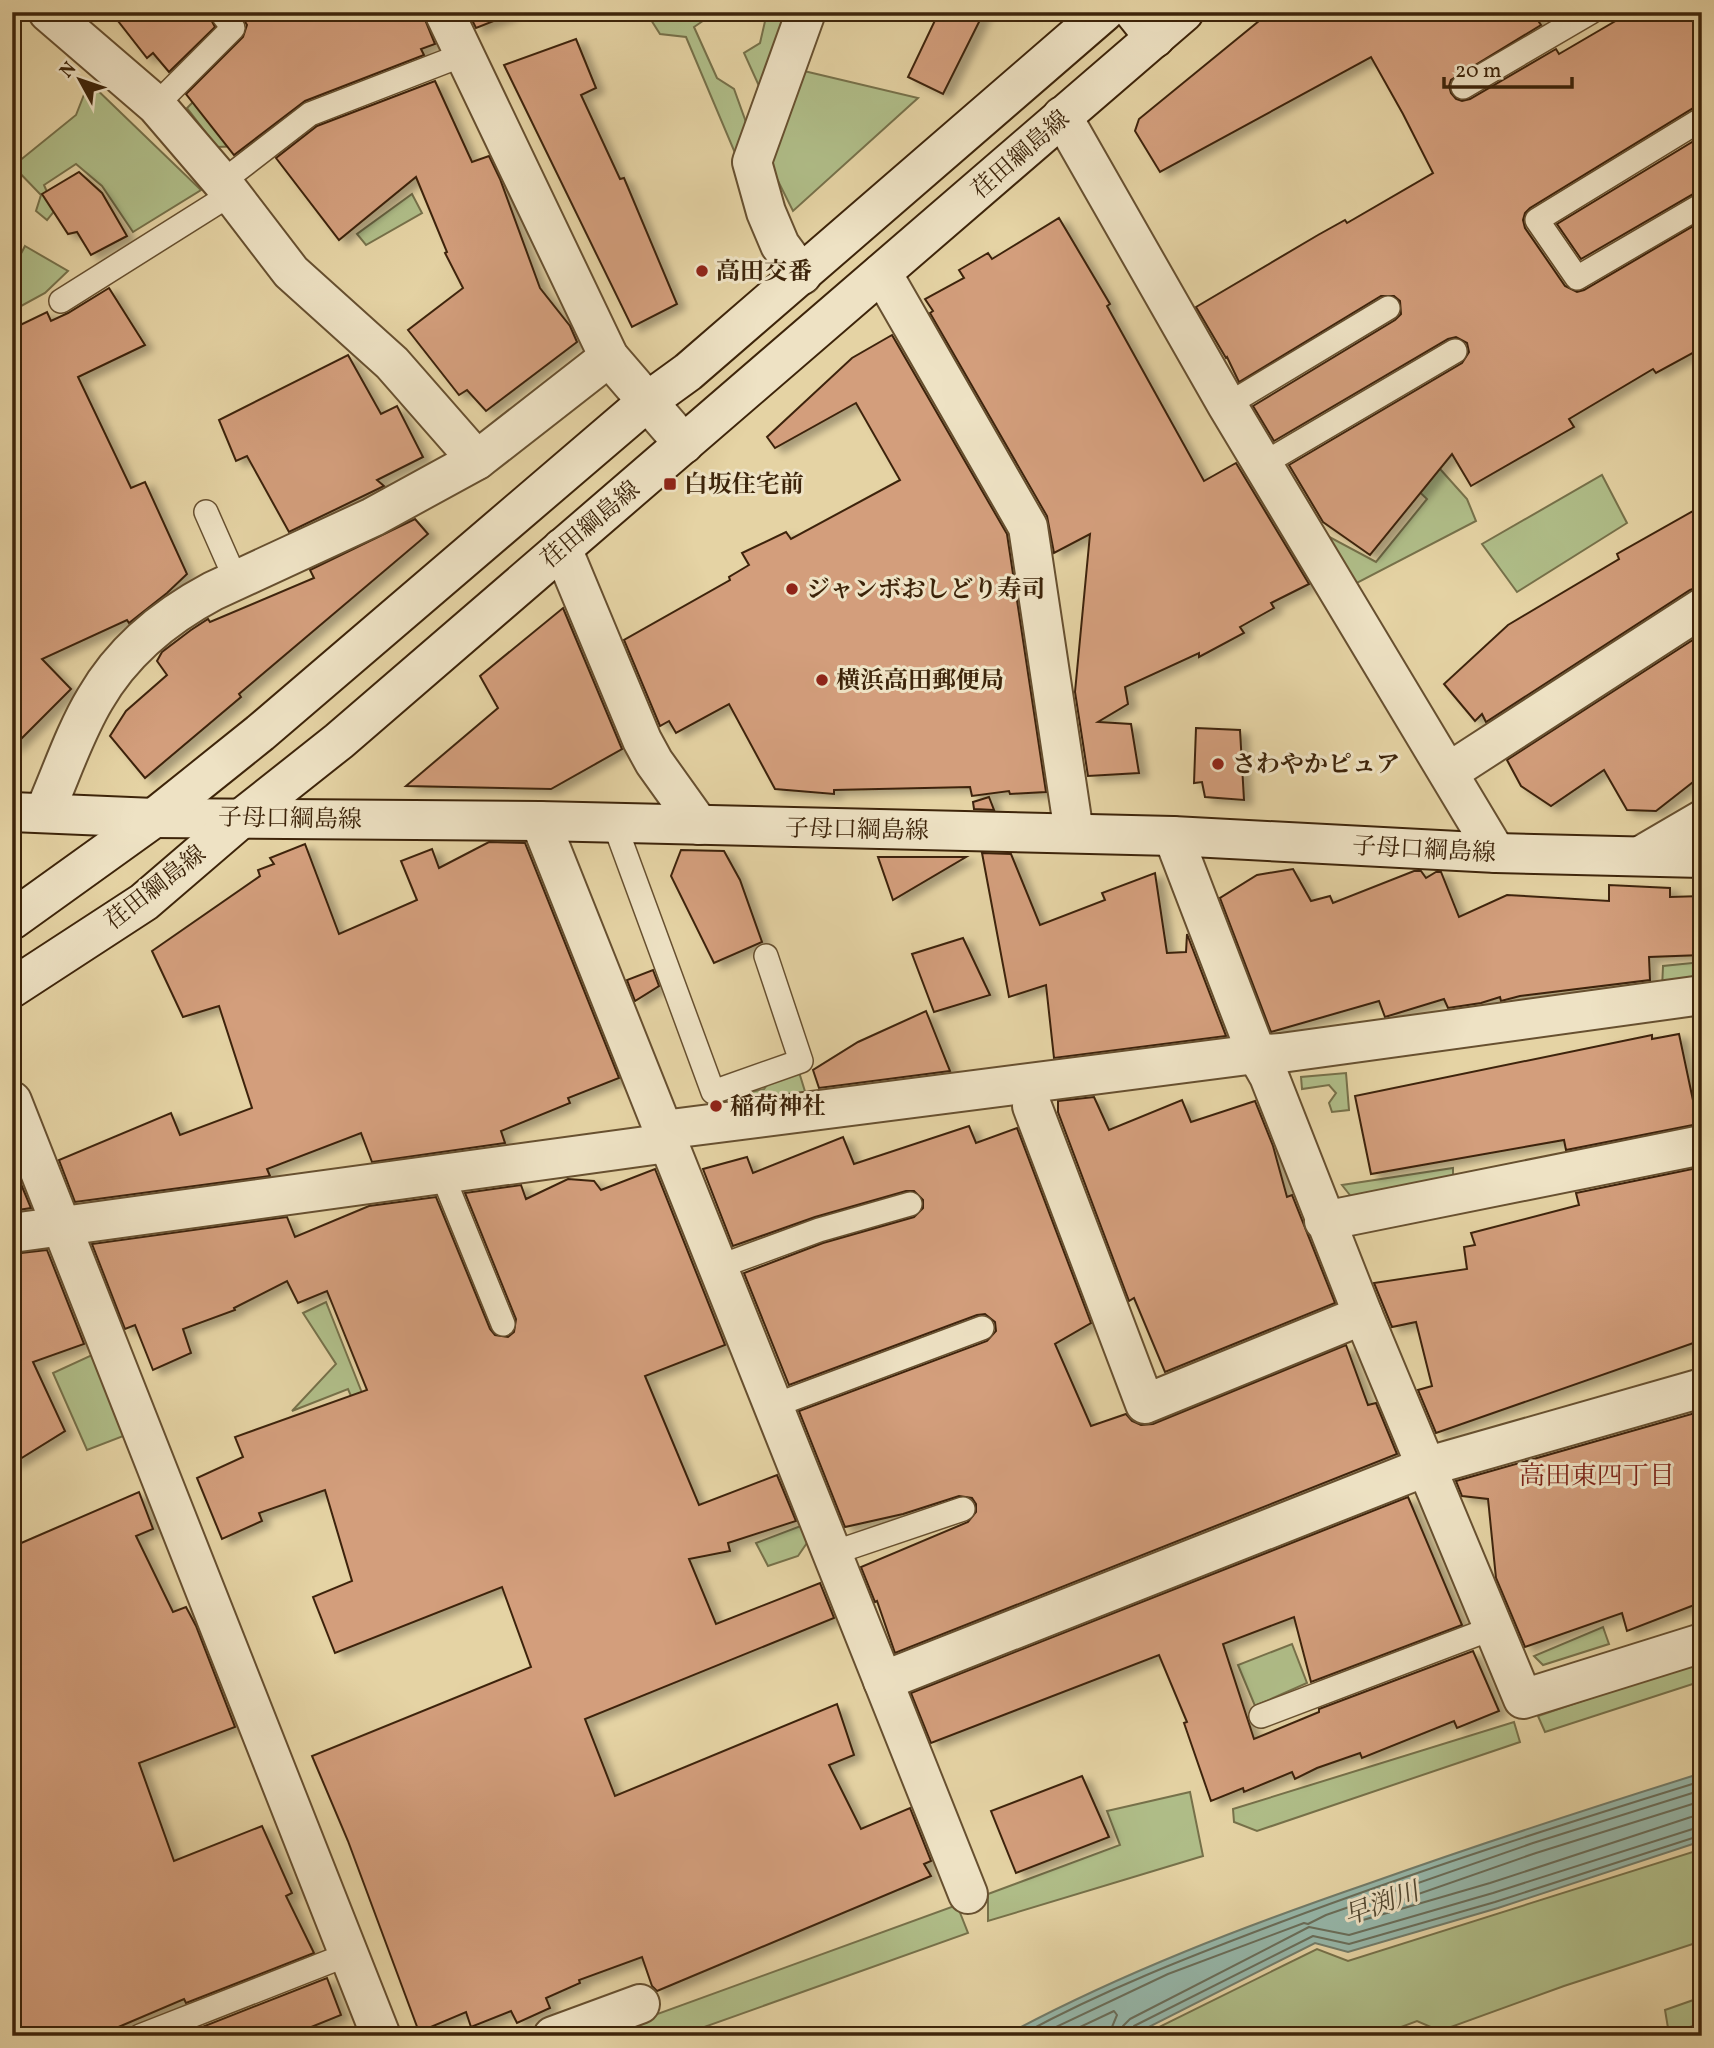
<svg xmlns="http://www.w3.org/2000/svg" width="1714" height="2048" viewBox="0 0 1714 2048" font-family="Vollkorn,'Noto Serif JP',serif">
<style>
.green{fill:#b0be89;stroke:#76714a;stroke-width:2}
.water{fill:#96b7aa;stroke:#727c6a;stroke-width:2}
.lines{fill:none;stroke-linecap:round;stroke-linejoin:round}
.shore{stroke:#6a6e5a;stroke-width:2}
.building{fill:#d39e7b;stroke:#3d240a;stroke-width:2;filter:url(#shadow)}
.lane-casing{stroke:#675030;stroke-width:26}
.street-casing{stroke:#675030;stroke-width:42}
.secondary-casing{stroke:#3d240a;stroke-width:42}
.lane{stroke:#eee2c4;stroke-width:23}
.street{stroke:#eee2c4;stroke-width:38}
.secondary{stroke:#eee2c4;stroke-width:38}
.poi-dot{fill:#8f2418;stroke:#eee2c4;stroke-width:2.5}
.labels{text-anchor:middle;stroke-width:6;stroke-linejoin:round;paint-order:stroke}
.street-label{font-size:24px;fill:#3d240a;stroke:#eee2c4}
.poi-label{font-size:24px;font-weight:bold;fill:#3d240a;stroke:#eee2c4;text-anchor:start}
.neighbourhood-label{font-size:26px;fill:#7a1f14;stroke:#eee2c4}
.water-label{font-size:26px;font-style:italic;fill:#534932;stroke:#eee2c4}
</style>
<defs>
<filter id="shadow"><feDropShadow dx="8" dy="4.5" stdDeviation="3.5" flood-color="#0004"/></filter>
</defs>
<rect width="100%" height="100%" fill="#e5d3a4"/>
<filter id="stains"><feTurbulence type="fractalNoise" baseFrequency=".00286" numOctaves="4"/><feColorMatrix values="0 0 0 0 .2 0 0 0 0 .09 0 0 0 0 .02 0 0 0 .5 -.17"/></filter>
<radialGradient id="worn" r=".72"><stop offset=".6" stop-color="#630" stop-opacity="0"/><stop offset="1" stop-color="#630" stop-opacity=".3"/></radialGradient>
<g class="green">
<polygon points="646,12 716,12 694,27 717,78 734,89 747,125 735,153 686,37 660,34"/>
<polygon points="762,12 789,12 759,86 744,53 760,43 766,17"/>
<polygon points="804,71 918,98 793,211 767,159"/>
<polygon points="89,82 201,190 133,232 102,186 76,164 44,185 55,210 47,220 36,211 41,195 13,166 76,115"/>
<polygon points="195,100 242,146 217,147 187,108"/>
<polygon points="412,194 422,213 366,245 357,234"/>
<polygon points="25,246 68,271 45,293 12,311 12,271"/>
<polygon points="1432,460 1467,499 1476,521 1353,585 1324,534 1376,562 1427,499 1408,481"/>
<polygon points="1602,475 1627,523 1517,592 1482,544"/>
<polygon points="1702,962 1702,982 1662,989 1663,966"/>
<polygon points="799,1072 807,1098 713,1112 716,1100 764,1089 775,1074"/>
<polygon points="1346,1073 1349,1110 1332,1112 1329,1103 1336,1093 1329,1085 1302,1089 1301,1077"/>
<polygon points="1453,1168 1453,1182 1353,1199 1342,1185"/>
<polygon points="326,1302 387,1456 378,1458 348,1389 292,1411 336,1364 303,1313"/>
<polygon points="92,1355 126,1435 87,1450 53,1373"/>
<polygon points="806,1524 811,1537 798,1556 768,1566 756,1543"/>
<polygon points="1603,1627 1609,1644 1543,1665 1534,1656"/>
<polygon points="1292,1644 1307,1683 1255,1706 1238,1665"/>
<polygon points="1702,1660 1702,1681 1545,1732 1538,1716"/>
<polygon points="1514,1722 1520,1742 1257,1831 1234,1822 1233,1809"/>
<polygon points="1190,1792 1203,1856 988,1921 988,1894 1120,1845 1107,1811"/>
<polygon points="1702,1849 1702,1941 1564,1986 1440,2031 1417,2021 1377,2036 1141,2036 1317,1949 1348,1961"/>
<polygon points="957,1905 968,1933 679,2036 597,2036"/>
<polygon points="1702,1997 1702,2023 1669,2034 1665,2010"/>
</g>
<path class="water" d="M 1702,1773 L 1702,1841 L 1498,1908 L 1348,1952 L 1315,1943 L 1131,2036 L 1004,2036 C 1121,1973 1245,1926 1370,1883 C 1480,1844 1590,1808 1702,1773 Z"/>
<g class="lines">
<g class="shore">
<polyline points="1702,1801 1536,1853 1361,1914 1359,1918 1363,1920 1490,1883 1691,1817 1702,1815"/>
<path d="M 1019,2036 C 1103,1990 1191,1956 1281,1922 C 1419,1870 1560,1825 1702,1781"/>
<polyline points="1037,2036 1168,1974 1304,1923 1308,1924 1326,1915 1533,1843 1702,1790"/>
<polyline points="1061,2036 1114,2011 1117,2015 1112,2027 1111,2036"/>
<polyline points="1121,2036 1123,2026 1130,2019 1309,1927 1349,1935 1493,1893 1702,1826"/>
<polyline points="1130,2036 1134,2026 1313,1936 1349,1944 1495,1902 1702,1835"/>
</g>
</g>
<g class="building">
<polygon points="111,12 207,12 215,27 169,72 153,53 147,58"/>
<polygon points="239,12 422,12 435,44 421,49 424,55 305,101 234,155 186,94 243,37 247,25"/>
<polygon points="468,12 508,12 509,15 476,28"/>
<polygon points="939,12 984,12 943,94 908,77"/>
<polygon points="1270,12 1532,12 1541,25 1451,80 1449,86 1451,93 1456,99 1462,101 1470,99 1556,49 1559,54 1631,12 1689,12 1702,35 1702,105 1695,107 1530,208 1525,213 1523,220 1525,228 1565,286 1577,292 1584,290 1702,221 1702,265 1694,270 1702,284 1702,348 1656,373 1653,369 1569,419 1574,427 1471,486 1452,454 1370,555 1323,522 1289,465 1462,363 1469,352 1467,343 1456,337 1448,339 1274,441 1253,406 1395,320 1401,314 1400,301 1394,296 1381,296 1239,382 1227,357 1226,358 1196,307 1318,235 1345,220 1347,223 1433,173 1403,114 1371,57 1160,172 1135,131 1139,119"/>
<polygon points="576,39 596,88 581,95 620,179 624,178 677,304 632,327 504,65"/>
<polygon points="435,81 472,162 489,156 500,179 540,288 570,326 577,342 486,411 467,390 459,395 408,330 463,288 445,253 447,252 416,177 339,240 276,158 317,126"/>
<polygon points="1702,136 1702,191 1695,193 1581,259 1557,224"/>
<polygon points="79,172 102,193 127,236 91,255 77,232 68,234 42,194"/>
<polygon points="1059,218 1110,304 1107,306 1204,481 1236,463 1309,584 1271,603 1274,608 1240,627 1244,633 1199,657 1199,653 1125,687 1128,704 1098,722 1131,724 1139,773 1088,776 1075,692 1090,534 1054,553 1047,516 930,313 933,311 925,299 964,278 959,270 988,253 992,259"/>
<polygon points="109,288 145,345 78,377 131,488 145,482 187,574 167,593 129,623 127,620 42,659 71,689 12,748 12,329 47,312 51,321 68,313"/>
<polygon points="892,335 1007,534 1046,792 1010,794 1009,791 972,796 970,787 834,790 834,794 775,789 729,704 676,733 669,721 660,726 624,640 730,580 729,577 749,565 742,553 786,532 791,539 900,480 856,403 775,448 767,437 852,358"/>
<polygon points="348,355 381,414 397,406 423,457 377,480 384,486 289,532 247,456 236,461 219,420"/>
<polygon points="1702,506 1702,586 1690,590 1486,722 1482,714 1475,721 1444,684 1508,625 1619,559 1617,554"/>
<polygon points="415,519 428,534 239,694 241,697 145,778 110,736 126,711 167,675 157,661 162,652 191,630 208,619 210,622 314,578 310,570"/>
<polygon points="563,608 622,749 551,789 406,786 498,708 480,676"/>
<polygon points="1702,634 1702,775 1656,811 1627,810 1604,770 1551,806 1521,786 1507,760"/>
<polygon points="1196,728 1240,730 1244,800 1205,797 1202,782 1194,783"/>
<polygon points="989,797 994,810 974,809 973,802"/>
<polygon points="489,842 525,843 619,1078 568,1098 570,1103 501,1131 505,1143 372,1162 361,1133 267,1169 270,1176 75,1202 59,1160 171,1113 180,1135 252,1108 219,1006 183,1017 152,951 260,876 258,870 274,864 270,858 305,844 339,934 417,900 401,861 432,849 439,868"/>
<polygon points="681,850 724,851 740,880 762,942 714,963 671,876"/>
<polygon points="982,853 1011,854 1040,925 1105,900 1102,893 1155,873 1167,953 1186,952 1187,934 1226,1036 1054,1058 1046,985 1009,997"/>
<polygon points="878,857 966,857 893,900"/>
<polygon points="1293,869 1311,901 1330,896 1333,903 1414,871 1421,871 1426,878 1436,872 1441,872 1459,917 1507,895 1609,901 1609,885 1670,888 1670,897 1702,896 1702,955 1649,957 1650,980 1520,996 1501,1001 1500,997 1481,1003 1448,1008 1444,999 1385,1017 1379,1001 1271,1032 1220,898 1257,875"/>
<polygon points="963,938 990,995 934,1012 912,954"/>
<polygon points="653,970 659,986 635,1001 627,980"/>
<polygon points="926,1011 950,1071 819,1088 813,1070 858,1042"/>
<polygon points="1679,1034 1698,1124 1566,1150 1564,1140 1371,1174 1355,1096 1652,1035 1652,1039"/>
<polygon points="1094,1097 1109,1130 1182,1100 1191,1122 1255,1101 1273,1146 1287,1197 1292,1195 1335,1303 1165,1372 1134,1298 1129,1301 1058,1112 1058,1101"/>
<polygon points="969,1126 976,1143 1017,1128 1091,1323 1055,1344 1091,1426 1126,1414 1132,1421 1141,1425 1153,1424 1346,1345 1368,1405 1376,1403 1397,1454 895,1653 877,1601 875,1602 861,1567 968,1522 976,1512 976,1504 972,1498 959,1496 903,1514 845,1527 799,1411 987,1341 996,1331 995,1322 985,1314 977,1315 789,1385 744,1273 823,1243 914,1217 923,1208 923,1200 914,1191 906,1191 815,1217 733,1246 703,1169 747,1157 753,1173 843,1137 854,1164"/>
<polygon points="1702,1167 1702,1340 1436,1433 1418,1390 1432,1386 1416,1322 1392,1327 1374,1283 1467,1269 1464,1247 1475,1245 1471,1233 1579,1205 1576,1193"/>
<polygon points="655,1169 725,1345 645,1376 699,1505 777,1475 796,1521 728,1543 730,1551 689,1559 716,1624 820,1583 834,1618 585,1719 615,1796 837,1704 854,1755 829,1765 861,1829 910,1808 931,1861 924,1864 931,1876 657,1991 652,1986 642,1957 579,1980 580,1983 546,1998 550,2008 517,2023 511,2011 471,2027 466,2012 419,2032 348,1841 312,1756 531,1667 502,1587 335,1653 313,1597 352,1581 325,1490 259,1513 262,1521 222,1539 197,1478 243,1457 235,1437 367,1390 327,1291 298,1303 287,1281 234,1308 235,1310 183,1329 191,1353 153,1370 135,1325 125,1329 92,1244 287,1217 295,1237 369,1206 436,1197 490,1329 495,1335 508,1337 514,1332 516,1319 465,1193 521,1185 526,1199 568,1179 594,1181 601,1190"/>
<polygon points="18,1177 31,1208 12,1211 12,1179"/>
<polygon points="47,1250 84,1344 33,1362 65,1431 12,1464 12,1254"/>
<polygon points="1702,1411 1702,1602 1627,1631 1622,1613 1525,1647 1496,1578 1488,1499 1462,1496 1456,1481"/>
<polygon points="139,1492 153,1529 136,1536 173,1612 186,1607 196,1626 235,1727 139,1763 174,1861 262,1826 292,1893 286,1896 314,1953 186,2003 184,1999 109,2031 108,2036 12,2036 12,1547"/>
<polygon points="1408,1497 1462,1625 1311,1682 1294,1617 1223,1644 1254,1739 1319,1712 1319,1709 1473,1651 1499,1711 1457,1728 1454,1721 1362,1758 1360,1753 1317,1768 1295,1779 1292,1772 1244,1792 1243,1788 1211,1801 1184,1723 1187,1722 1159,1655 931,1743 911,1693"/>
<polygon points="1082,1776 1109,1837 1016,1873 991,1811"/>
<polygon points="327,1978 341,2015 289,2036 200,2036 197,2029"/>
</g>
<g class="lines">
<g class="lane-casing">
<g id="lane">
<polyline points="1463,87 1591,12"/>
<polyline points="156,105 233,28 221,12"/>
<polyline points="1702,119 1537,220 1577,278 1702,205"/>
<polyline points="222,182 310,114 465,54"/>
<polyline points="61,301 231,194"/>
<polyline points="1227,405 1388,308"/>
<polyline points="1263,464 1455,351"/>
<polyline points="206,512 236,580"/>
<polyline points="614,823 713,1092 801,1061 766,956"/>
<polyline points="442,1174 503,1324"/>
<polyline points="718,1267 819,1230 910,1204"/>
<polyline points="773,1406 982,1328"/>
<polyline points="833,1553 963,1509"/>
<polyline points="1261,1716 1493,1628"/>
<polyline points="140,2036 349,1954"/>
</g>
</g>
<g class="street-casing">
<g id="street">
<polyline points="48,12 156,105 222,182 291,272 392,363 477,460"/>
<polyline points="444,12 609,357 684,444"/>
<polyline points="1062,116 1227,405 1496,853"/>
<polyline points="882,273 1028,527 1074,833"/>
<polyline points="802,275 780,245 766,212 752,162 806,12"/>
<polyline points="562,548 642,740 654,762 699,825"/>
<polyline points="1449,772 1702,608"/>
<path d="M 44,813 C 61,775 74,734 95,699 C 122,652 166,616 213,591 L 373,517 L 477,460 L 609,357"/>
<polyline points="540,821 968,1894"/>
<polyline points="1173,836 1257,1055 1269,1076 1363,1315 1523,1699 1702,1643"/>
<polyline points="1642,855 1702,820"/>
<polyline points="12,1101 381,2036"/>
<polyline points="1032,1106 1145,1404 1363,1315"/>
<polyline points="663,1130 1248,1055 1281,1053 1702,995"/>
<polyline points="1324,1221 1702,1145"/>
<polyline points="12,1233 668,1143"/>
<polyline points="883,1681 1425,1467 1702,1388"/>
<polyline points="553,2036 640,2004"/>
</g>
</g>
<g class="secondary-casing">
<g id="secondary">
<polyline points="1134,12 1155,38"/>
<polyline points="12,812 154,818 540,821 1173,836 1496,853 1702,858"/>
<polyline points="12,920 154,818 260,733 648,401 688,372 1104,12"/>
<polyline points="12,988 144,902 243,817 339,741 1184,12"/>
</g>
</g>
<use href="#lane" class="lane"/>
<use href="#street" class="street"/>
<use href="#secondary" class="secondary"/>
</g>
<g class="poi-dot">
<circle cx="702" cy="271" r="7"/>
<rect x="663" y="477" width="14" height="14" rx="3.5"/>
<circle cx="792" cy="589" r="7"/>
<circle cx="822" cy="680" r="7"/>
<circle cx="1218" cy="764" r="7"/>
<circle cx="716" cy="1106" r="7"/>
</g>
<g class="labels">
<g class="street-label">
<text transform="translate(1020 154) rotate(-41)" y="8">荏田綱島線</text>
<text transform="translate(590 524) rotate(-40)" y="8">荏田綱島線</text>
<text transform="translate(290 818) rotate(1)" y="8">子母口綱島線</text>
<text transform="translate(857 829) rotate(1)" y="8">子母口綱島線</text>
<text transform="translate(1424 849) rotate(3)" y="8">子母口綱島線</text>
<text transform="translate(155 887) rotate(-38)" y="8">荏田綱島線</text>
</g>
<g class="poi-label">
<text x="716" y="279">高田交番</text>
<text x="684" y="492">白坂住宅前</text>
<text x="806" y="597">ジャンボおしどり寿司</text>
<text x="836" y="688">横浜高田郵便局</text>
<text x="1232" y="772">さわやかピュア</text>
<text x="730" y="1114">稲荷神社</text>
</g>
<g class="neighbourhood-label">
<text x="1597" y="1484">高田東四丁目</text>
</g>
<g class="water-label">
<text transform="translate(1381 1903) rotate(-20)" y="9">早渕川</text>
</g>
</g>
<rect width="1714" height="2048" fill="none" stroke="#e5d3a4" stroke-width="42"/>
<rect x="14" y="14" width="1686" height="2020" fill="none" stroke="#3d240a" stroke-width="3.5"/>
<rect x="21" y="21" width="1672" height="2006" fill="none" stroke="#3d240a" stroke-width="2"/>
<g transform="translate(80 80) rotate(310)" stroke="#eee2c4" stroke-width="5" paint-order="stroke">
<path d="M0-5L12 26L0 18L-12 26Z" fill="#3d240a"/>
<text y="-10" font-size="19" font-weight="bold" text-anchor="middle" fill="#3d240a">N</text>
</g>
<path d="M1444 77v10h128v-10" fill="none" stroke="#3d240a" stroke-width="3.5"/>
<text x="1455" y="77" font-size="21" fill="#3d240a" stroke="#eee2c4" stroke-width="5" paint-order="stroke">20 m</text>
<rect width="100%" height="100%" filter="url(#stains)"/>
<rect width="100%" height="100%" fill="url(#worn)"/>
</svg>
